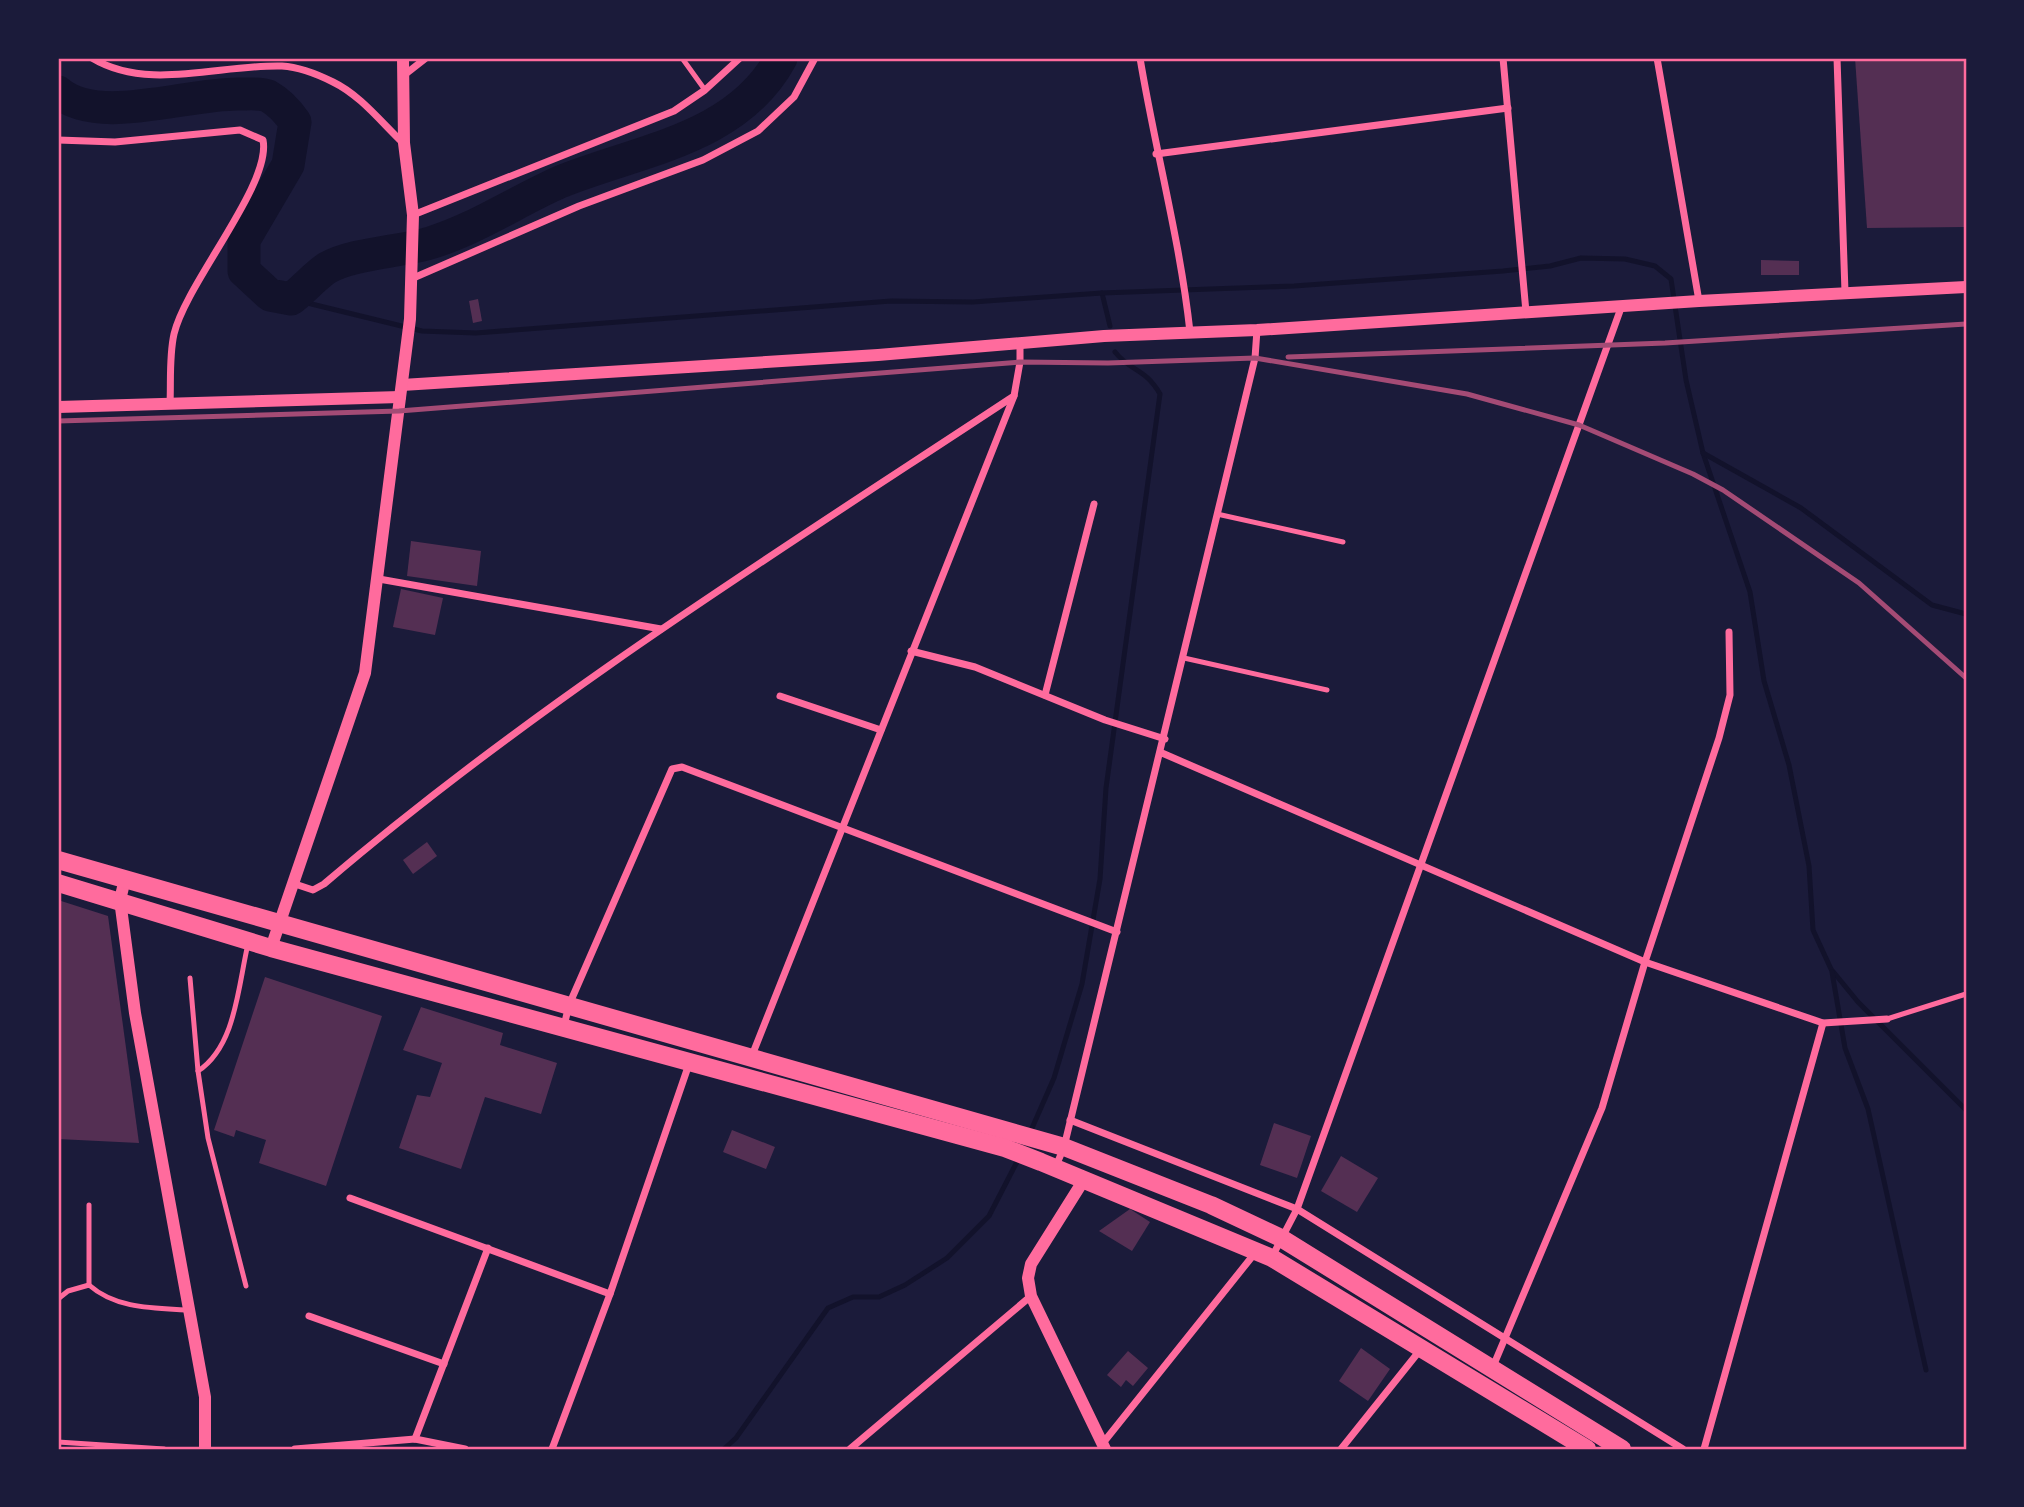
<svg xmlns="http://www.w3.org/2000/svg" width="2024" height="1507" viewBox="0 0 2024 1507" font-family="'Varela Round',sans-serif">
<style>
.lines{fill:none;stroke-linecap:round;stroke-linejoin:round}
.stream{stroke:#12122b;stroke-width:5}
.river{stroke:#12122b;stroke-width:33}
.building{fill:#542f53}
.service{stroke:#ff6b9d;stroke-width:5}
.minor{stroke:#ff6b9d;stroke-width:7}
.tertiary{stroke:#ff6b9d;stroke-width:12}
.trunk{stroke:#ff6b9d;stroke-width:18}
.rail{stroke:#a44b75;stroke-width:5}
.neatline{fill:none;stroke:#ff6b9d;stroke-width:2.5}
</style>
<rect width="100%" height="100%" fill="#1b1b3a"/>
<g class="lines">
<g class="stream">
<polyline points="1102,293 1110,326"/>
<polyline points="291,299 422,331 476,333 891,301 973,302 1102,293 1294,286 1503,271 1550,266 1581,258 1625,259 1655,266 1671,279 1686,380 1703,453 1750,592 1764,681 1789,765 1809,866 1813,930 1831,969 1858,1002 1966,1110"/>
<polyline points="1703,453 1801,508 1932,605 1966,614"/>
<polyline points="1832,972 1845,1048 1868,1109 1926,1370"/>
<path d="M 1029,1135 L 1054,1078 L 1082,984 L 1100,879 L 1106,788 L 1160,394 C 1145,368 1131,372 1115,352"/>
<polyline points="724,1449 736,1438 828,1308 853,1297 879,1297 905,1285 947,1258 989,1216 1020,1156"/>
</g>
<path class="river" d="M 58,92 C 99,127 190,92 241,94 C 249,94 261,93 268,96 C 279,102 288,112 295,122 L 288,165 L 244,240 L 244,271 L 270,295 L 291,299 C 303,290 315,276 327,268 C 354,253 399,252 430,243 C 476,229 517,201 560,182 C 638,150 737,140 781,58"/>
</g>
<g class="building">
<polygon points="1855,58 1966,58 1966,227 1867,228"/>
<polygon points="1761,260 1799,261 1799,275 1761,275"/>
<polygon points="478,299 482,321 473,323 469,301"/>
<polygon points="411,541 481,551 477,586 407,576"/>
<polygon points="401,589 443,598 435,635 393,627"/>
<polygon points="427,842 437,856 413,874 403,860"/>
<polygon points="58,900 108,916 139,1143 58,1139"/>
<polygon points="265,977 382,1016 326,1186 259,1163 266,1140 236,1130 234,1137 214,1130"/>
<polygon points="421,1007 503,1033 500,1045 557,1063 541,1114 485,1097 461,1169 399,1148 417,1095 430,1097 442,1063 403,1050"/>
<polygon points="1274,1123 1311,1136 1297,1178 1260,1165"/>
<polygon points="732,1130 775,1147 766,1169 723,1152"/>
<polygon points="1341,1156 1378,1178 1357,1212 1321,1191"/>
<polygon points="1130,1209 1150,1222 1132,1251 1099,1231"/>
<polygon points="1361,1348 1390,1369 1368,1401 1339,1381"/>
<polygon points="1128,1351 1148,1368 1133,1386 1126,1380 1121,1387 1107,1375"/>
</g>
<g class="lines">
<g class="service">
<polyline points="682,58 705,90"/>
<polyline points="1217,514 1343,542"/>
<polyline points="1184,658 1327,690"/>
<polyline points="190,978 198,1071 208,1138 246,1286"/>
<polyline points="1887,1019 1966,994"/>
<path d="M 198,1071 C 236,1046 238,986 248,944"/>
<polyline points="89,1205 89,1285"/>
<path d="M 58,1299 L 68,1291 L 89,1285 C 116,1309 154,1308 188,1310"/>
<polyline points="58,1442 164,1449"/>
</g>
<g class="minor">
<path d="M 92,58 C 148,92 221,64 282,66 C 299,67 319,75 333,82 C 360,95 381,122 402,142"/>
<path d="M 1140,58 C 1155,149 1180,240 1190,332"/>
<polyline points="1503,58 1526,312"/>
<polyline points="1657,58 1699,301"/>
<polyline points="1837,58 1845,292"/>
<polyline points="403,76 426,58"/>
<path d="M 58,140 L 115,142 L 240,130 L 263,140 C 272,184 186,283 174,334 C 169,356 171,382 170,404"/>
<polyline points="1156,154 1508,108"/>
<polyline points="413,215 674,111 705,90 740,58"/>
<polyline points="411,279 579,206 703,160 758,131 794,97 815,58"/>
<polyline points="379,579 661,629"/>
<polyline points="911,651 975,667 1105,720 1165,739"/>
<polyline points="1045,695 1094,504"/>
<polyline points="780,696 881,730"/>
<polyline points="1162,753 1645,962 1823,1023 1887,1019"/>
<path d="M 292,883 L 313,890 L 324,884 C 538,701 779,551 1014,396 L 1020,362 L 1020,342"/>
<polyline points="564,1026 569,1005 672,769 682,767 1117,932"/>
<polyline points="751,1058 1014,396"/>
<polyline points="1070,1120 1297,1209 1683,1449"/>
<polyline points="1056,1166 1064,1147 1255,358 1257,330"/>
<polyline points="350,1198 610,1294"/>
<polyline points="1272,1257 1297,1209 1621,308"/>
<polyline points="309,1316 444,1364"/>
<polyline points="1492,1369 1602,1108 1645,962 1719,738 1730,695 1729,632"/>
<polyline points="415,1439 488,1248"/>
<polyline points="1103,1443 1255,1253"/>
<polyline points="295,1449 415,1439 465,1449"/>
<polyline points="552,1449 610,1294 689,1064"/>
<polyline points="850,1449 1031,1296"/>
<polyline points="1341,1449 1421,1349"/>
<polyline points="1704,1449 1823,1023"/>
</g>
<g class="tertiary">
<polyline points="402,385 878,355 1104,336 1257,330 1699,301 1966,287"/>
<polyline points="58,407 400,397"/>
<polyline points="125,879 120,900 135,1013 205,1397 205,1449"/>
<polyline points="271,948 365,673 410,319 413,215 404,143 403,58"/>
<polyline points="1085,1178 1031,1264 1028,1278 1031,1296 1105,1449"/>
</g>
<g class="trunk">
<polyline points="58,860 1064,1147 1211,1205 1281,1238 1622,1449"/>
<polyline points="58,883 271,948 1005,1148 1041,1162 1272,1258 1587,1449"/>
</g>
<g class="rail">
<polyline points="1288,357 1665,343 1966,324"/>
<polyline points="58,421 399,411 1020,362 1108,363 1255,358 1467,394 1579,425 1693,474 1723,490 1859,583 1966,678"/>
</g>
</g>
<rect width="2024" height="1507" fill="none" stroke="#1b1b3a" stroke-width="119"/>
<rect x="60" y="60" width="1905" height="1388" class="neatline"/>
</svg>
